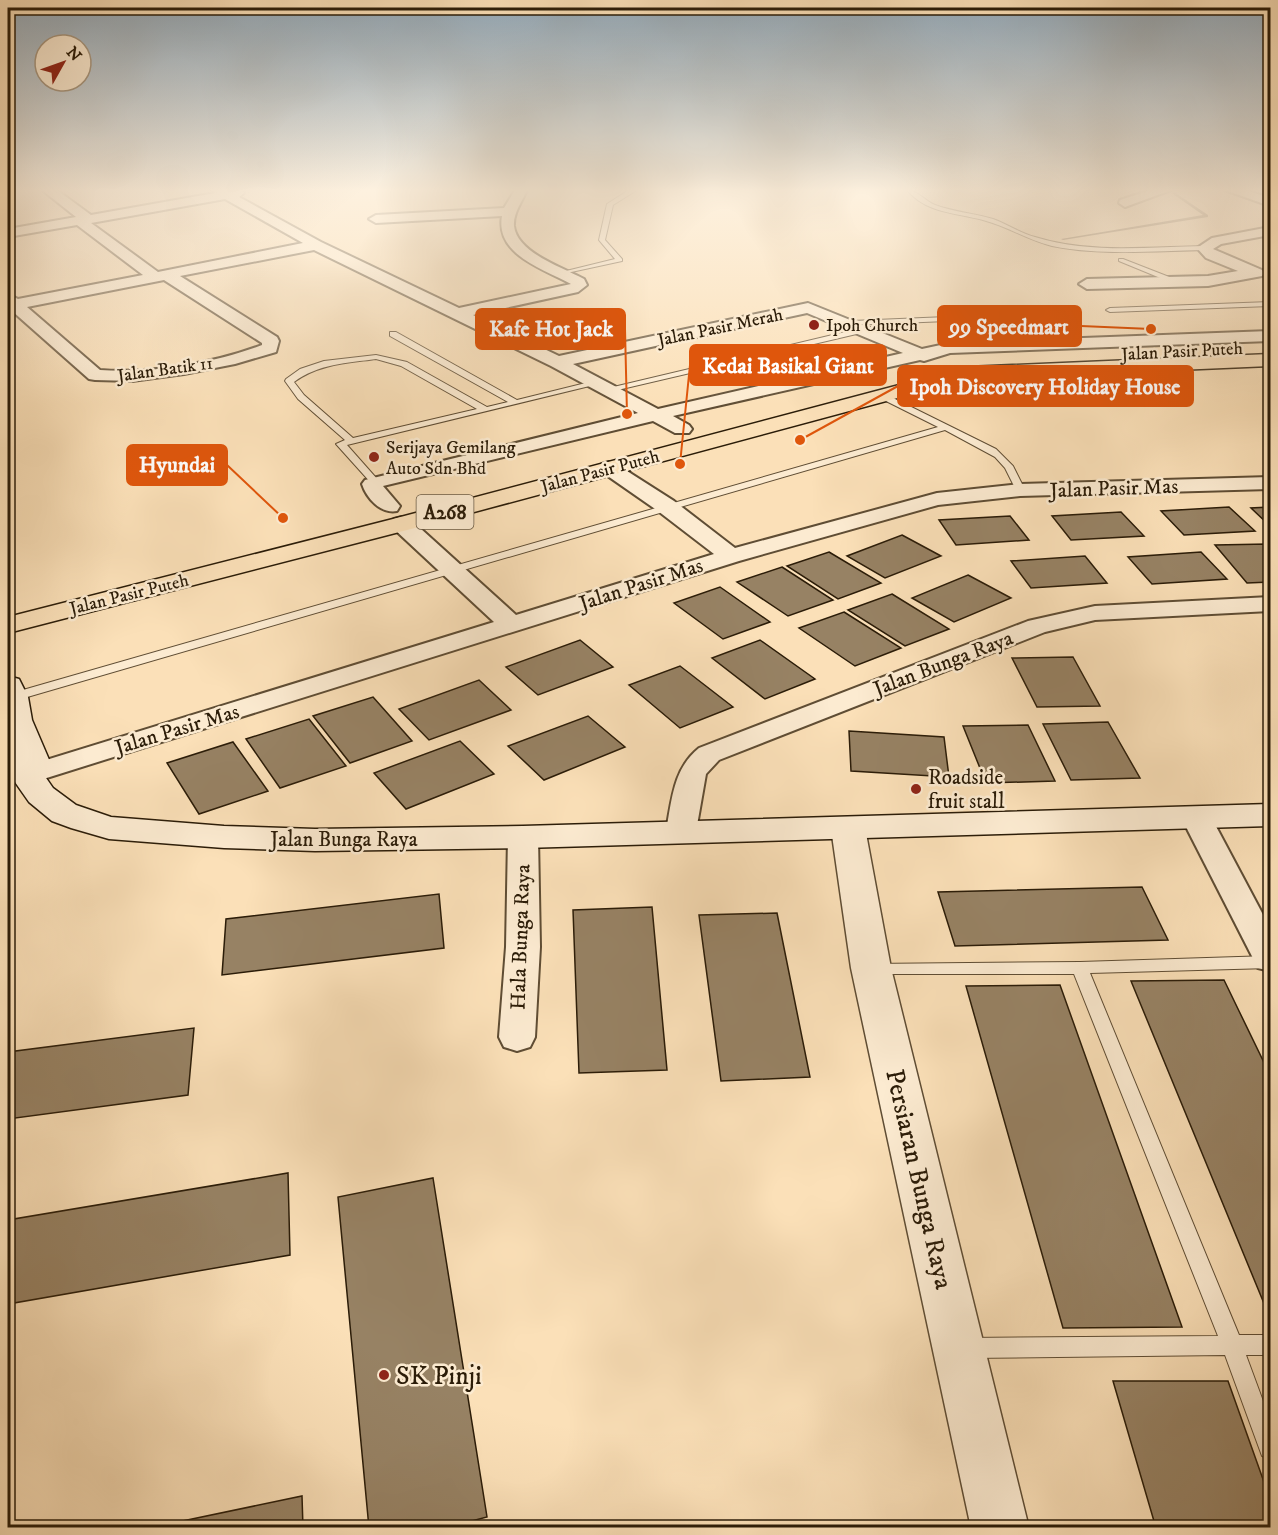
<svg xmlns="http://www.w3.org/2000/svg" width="1278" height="1535" viewBox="0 0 1278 1535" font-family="'IM FELL DW Pica',serif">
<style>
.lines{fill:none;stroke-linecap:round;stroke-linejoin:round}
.stream{fill:#7d694e;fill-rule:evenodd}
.building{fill:#978264;stroke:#2b1c08;stroke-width:1.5}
.service-casing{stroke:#5f4d34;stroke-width:2}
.minor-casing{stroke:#5f4d34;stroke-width:4}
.tertiary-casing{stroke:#5f4d34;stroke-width:3}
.secondary-casing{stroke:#2b1c08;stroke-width:3}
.primary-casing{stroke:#2b1c08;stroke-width:3}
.service{fill:#fcebd1;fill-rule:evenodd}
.minor{fill:#fcebd1;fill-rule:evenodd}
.tertiary{fill:#fcebd1;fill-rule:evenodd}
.secondary{fill:#fcebd1;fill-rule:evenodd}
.primary{fill:#fbe0b8;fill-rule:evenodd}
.poi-dot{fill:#8f2418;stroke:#fcebd1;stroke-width:2}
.labels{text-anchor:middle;stroke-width:5;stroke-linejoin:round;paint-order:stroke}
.far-poi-label{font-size:18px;fill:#2b1c08;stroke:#fcebd1;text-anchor:start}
.far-street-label{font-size:18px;fill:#2b1c08;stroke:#fcebd1}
.shield{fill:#fcebd1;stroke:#6a5a44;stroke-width:1.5}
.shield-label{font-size:20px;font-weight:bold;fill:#2b1c08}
.street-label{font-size:21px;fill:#2b1c08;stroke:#fcebd1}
.poi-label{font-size:21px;fill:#2b1c08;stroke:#fcebd1;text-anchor:start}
.near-street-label{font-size:26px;fill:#2b1c08;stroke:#fcebd1}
.near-poi-label{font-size:26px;fill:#2b1c08;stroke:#fcebd1;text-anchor:start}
.leader{fill:none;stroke:#df560c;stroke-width:2}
.callout-dot{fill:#df560c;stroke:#fcebd1;stroke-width:2}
.callout{fill:#df560c;stroke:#df560c;stroke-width:2}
.callout-label{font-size:22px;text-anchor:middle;font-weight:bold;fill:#fff}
</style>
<rect width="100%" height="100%" fill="#fbe0b8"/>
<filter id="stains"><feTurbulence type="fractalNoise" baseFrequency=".00333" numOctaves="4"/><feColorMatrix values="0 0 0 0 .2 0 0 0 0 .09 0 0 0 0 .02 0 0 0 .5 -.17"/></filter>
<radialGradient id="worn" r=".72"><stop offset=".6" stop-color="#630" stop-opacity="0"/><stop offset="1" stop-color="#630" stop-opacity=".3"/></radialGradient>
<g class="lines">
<polygon class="stream" points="1174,192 1208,215 1208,217 1063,240 1061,239 1203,215 1173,194"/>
</g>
<g class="building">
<polygon points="1229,507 1255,531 1184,535 1161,511"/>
<polygon points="1270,507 1270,526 1251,508"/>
<polygon points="1121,512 1144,536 1071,540 1052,516"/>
<polygon points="1010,516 1029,540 956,545 939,520"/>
<polygon points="902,535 941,556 885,578 847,556"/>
<polygon points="1268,544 1270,547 1270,582 1247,583 1215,545"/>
<polygon points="829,552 881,583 838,599 787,566"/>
<polygon points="1201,552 1227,579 1152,584 1128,557"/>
<polygon points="1085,556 1107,583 1031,588 1011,561"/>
<polygon points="782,567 833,600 788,616 737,582"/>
<polygon points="968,575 1011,598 954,622 912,598"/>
<polygon points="720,587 770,622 723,639 674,603"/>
<polygon points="892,594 949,629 905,646 848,610"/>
<polygon points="844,612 901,648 855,666 799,628"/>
<polygon points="580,640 613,667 538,695 506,667"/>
<polygon points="760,640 815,679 765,699 712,658"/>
<polygon points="1073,657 1100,706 1037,707 1012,658"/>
<polygon points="680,666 733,707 680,728 629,685"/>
<polygon points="479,680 511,710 429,740 399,709"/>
<polygon points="373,697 412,741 350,763 313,716"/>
<polygon points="588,716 625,747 544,780 508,746"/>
<polygon points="309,719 346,766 280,788 246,739"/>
<polygon points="1108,722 1140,778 1071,780 1043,724"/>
<polygon points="1028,725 1055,781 986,783 963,726"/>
<polygon points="849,731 944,737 949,777 851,771"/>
<polygon points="460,741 494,774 406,809 374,773"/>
<polygon points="233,742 268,791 199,814 167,763"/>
<polygon points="1142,887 1168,940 955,946 938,892"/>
<polygon points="439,894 444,948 222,975 226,919"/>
<polygon points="652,907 667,1070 579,1073 573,910"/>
<polygon points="777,913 810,1077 721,1081 699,915"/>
<polygon points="1224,980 1270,1075 1270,1318 1131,981"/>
<polygon points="1060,985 1182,1327 1063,1328 966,986"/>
<polygon points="194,1028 188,1095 8,1119 8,1052"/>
<polygon points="288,1173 290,1255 8,1304 8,1220"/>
<polygon points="433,1178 487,1517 445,1528 369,1528 338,1197"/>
<polygon points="1113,1381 1228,1381 1270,1499 1270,1528 1156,1528"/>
<polygon points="302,1496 303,1528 149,1528"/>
</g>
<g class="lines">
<g class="service-casing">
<g id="service">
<polygon points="629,190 637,190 613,205 605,240 622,259 622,261 562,274 562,272 615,259 599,240 607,204"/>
<path d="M 907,190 C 917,190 925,201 935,205 C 953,212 974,213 993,219 C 1007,224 1020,233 1035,237 C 1089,254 1148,247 1204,246 L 1207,248 L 1204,250 C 1154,251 1101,256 1052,246 C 1027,240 1007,226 983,220 C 956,213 926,213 907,190 Z"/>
<polygon points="1119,259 1123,259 1182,282 1175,284 1119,261"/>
<polygon points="1270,302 1270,306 1110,312 1106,310 1110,308"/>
<polygon points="1039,313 1043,315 1042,317 852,325 848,323 852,321"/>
<polygon points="862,328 866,330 865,332 609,392 605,389"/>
<path d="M 390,332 L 396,332 L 517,400 L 598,380 L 602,383 L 347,445 L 378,480 L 378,484 L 372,484 L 336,444 L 345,440 L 298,399 L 285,381 L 286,379 L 300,369 L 324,361 L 376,355 L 407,362 L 487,407 L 508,402 L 390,336 ZM 376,359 L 401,366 L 477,409 L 353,438 L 304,395 L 294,382 C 318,364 347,363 376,359 Z"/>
<polygon points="1050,366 1056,366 1088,397 1088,401 1082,401 1050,370"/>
<polygon points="881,392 996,449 1013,466 1025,490 1017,492 1005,468 995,457 945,430 17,700 13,701 8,698 9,694 938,427 878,397 878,393"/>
<polygon points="1270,956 1270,968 1090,973 1239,1335 1270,1335 1270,1355 1246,1355 1270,1420 1270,1459 1262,1456 1225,1355 966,1358 959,1355 955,1348 959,1341 966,1338 1218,1336 1074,974 875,974 869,972 867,968 869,964 1080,962"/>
</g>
</g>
<g class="minor-casing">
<g id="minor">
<path d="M 42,190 L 57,190 L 91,215 L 215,193 L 212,190 L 243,190 L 244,193 L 239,197 L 321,242 L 459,308 L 571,284 C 544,269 495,255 502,216 L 376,223 L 369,219 L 376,215 L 504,208 L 515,190 L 527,190 C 522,202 513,213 514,226 C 517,253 564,268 584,279 L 587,285 L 578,292 L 473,315 L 559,356 L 808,303 L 922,349 L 950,343 L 1270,331 L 1270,341 L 950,353 L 924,361 L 920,360 L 673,416 L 689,425 L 692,429 L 689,433 L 675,433 L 653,421 L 383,486 L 400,506 L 397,511 C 381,514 367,499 362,484 L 365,480 L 638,413 L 551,366 L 314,250 L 180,276 L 277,337 L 279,341 L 276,352 L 235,364 L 184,374 L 132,381 L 95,380 L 89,379 L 11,310 L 8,311 L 8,294 L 18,299 L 143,275 L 77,225 L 8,237 L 8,229 L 76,217 ZM 225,199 L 303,243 L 158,272 L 91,223 ZM 164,280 L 262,343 L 262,345 C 215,363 150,374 100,370 L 27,307 ZM 807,313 L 903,353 L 658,409 L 573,364 Z"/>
<polygon points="1151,190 1171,190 1125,207 1119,203 1120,200"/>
<polygon points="1225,190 1245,190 1270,198 1270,206"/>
<polygon points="1270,227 1270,235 1221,244 1213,249 1262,270 1264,273 1262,276 1208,286 1087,289 1079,284 1087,279 1208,276 1238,271 1206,258 1197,248 1212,238"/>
<polygon points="609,462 616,464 674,501 735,548 937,493 1020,484 1270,477 1270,489 1020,496 938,505 739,561 37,781 27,784 17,781 13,775 17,769 494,622 394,529 391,524 394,519 402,517 410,519 516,615 714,554 658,511 602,472 599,468 602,464"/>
<path d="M 1270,597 L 1270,611 L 1095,620 L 1045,632 L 719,760 L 706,774 L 696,831 L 692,838 L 681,841 L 670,838 L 666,831 C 672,800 673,769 699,748 L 1028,621 L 1095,606 Z"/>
<polygon points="1196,808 1207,810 1211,817 1270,928 1270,971 1258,968 1181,817 1185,810"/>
<polygon points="523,827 534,830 538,837 540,947 535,1037 530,1047 517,1051 504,1047 499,1037 506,947 508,837 512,830"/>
</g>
</g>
<g class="tertiary-casing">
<polygon id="tertiary" points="848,817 860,820 865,828 891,968 1029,1528 971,1528 851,968 831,828 836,820"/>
</g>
<g class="secondary-casing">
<polygon id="secondary" points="8,676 19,679 28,697 32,720 50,762 44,775 53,788 76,805 111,817 224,826 315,829 523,826 1270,804 1270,826 523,848 315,851 224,848 109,839 71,828 52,821 29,802 15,782 8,778 8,750 13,751 8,738"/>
</g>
<g class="primary-casing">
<polygon id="primary" points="1270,354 1270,366 968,379 411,529 8,633 8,617 393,519 967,367"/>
</g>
<use href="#service" class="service"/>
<use href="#minor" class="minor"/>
<use href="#tertiary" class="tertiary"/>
<use href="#secondary" class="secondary"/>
<use href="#primary" class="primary"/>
</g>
<linearGradient id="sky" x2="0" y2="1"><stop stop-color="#93abbd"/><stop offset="0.47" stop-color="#fdf1df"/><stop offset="1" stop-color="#fdf1df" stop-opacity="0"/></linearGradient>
<rect width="1278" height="405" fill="url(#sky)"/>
<g class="poi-dot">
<circle cx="814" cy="325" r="6"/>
<circle cx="374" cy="457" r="6"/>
<circle cx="916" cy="789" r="6"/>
<circle cx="384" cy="1375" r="6"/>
</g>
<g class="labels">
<g class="far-poi-label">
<text x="826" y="331">Ipoh Church</text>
<text x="386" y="453">Serijaya Gemilang<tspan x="386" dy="21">Auto Sdn Bhd</tspan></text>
</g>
<g class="far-street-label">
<text transform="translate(720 327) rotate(-12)" y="6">Jalan Pasir Merah</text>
<text transform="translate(1182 351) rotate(-3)" y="6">Jalan Pasir Puteh</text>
<text transform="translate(165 369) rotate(-8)" y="6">Jalan Batik 11</text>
<text transform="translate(600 471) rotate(-15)" y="6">Jalan Pasir Puteh</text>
<text transform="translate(129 594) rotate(-14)" y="6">Jalan Pasir Puteh</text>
</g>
<rect class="shield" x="416.5" y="495" width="57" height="34" rx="4.5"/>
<g class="shield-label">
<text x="445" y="519">A268</text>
</g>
<g class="street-label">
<text transform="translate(1114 488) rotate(-2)" y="7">Jalan Pasir Mas</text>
<text transform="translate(641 584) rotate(-18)" y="7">Jalan Pasir Mas</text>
<text transform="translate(943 663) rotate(-21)" y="7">Jalan Bunga Raya</text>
<text transform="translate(177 729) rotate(-17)" y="7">Jalan Pasir Mas</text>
<text x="344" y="846">Jalan Bunga Raya</text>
<text transform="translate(520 937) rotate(-88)" y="7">Hala Bunga Raya</text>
</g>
<g class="poi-label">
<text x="928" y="784">Roadside<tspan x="928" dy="24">fruit stall</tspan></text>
</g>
<g class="near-street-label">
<text transform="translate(920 1179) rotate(77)" y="9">Persiaran Bunga Raya</text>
</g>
<g class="near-poi-label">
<text x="396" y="1384">SK Pinji</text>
</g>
</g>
<path class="leader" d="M1151 329L1081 326M627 414L625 329M680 464L690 365M800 440L898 386M283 518L227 465"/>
<g class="callout-dot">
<circle cx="1151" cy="329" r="6"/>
<circle cx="627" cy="414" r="6"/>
<circle cx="680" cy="464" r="6"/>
<circle cx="800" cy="440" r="6"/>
<circle cx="283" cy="518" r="6"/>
</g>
<g class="callout">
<rect x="938" y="306" width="143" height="40" rx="6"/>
<rect x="476" y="309" width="149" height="40" rx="6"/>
<rect x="690" y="345" width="196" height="40" rx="6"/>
<rect x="898" y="366" width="295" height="40" rx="6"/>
<rect x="127" y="445" width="100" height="40" rx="6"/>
</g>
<g class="callout-label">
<text x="1009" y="334">99 Speedmart</text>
<text x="551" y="336">Kafe Hot Jack</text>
<text x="788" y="373">Kedai Basikal Giant</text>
<text x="1045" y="394">Ipoh Discovery Holiday House</text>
<text x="177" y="472">Hyundai</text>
</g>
<rect width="1278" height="1535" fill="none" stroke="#fbe0b8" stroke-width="30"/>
<rect x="9" y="9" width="1260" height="1517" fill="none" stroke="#2b1c08" stroke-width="3"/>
<rect x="15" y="15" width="1248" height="1505" fill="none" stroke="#2b1c08" stroke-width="1.5"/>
<g transform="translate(63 63) rotate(50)"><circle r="28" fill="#fcebd1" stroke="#a89881" stroke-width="1.5"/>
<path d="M0-4.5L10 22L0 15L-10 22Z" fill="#8f2418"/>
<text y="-9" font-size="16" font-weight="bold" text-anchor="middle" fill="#2b1c08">N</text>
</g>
<rect width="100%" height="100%" filter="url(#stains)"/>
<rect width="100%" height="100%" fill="url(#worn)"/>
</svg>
